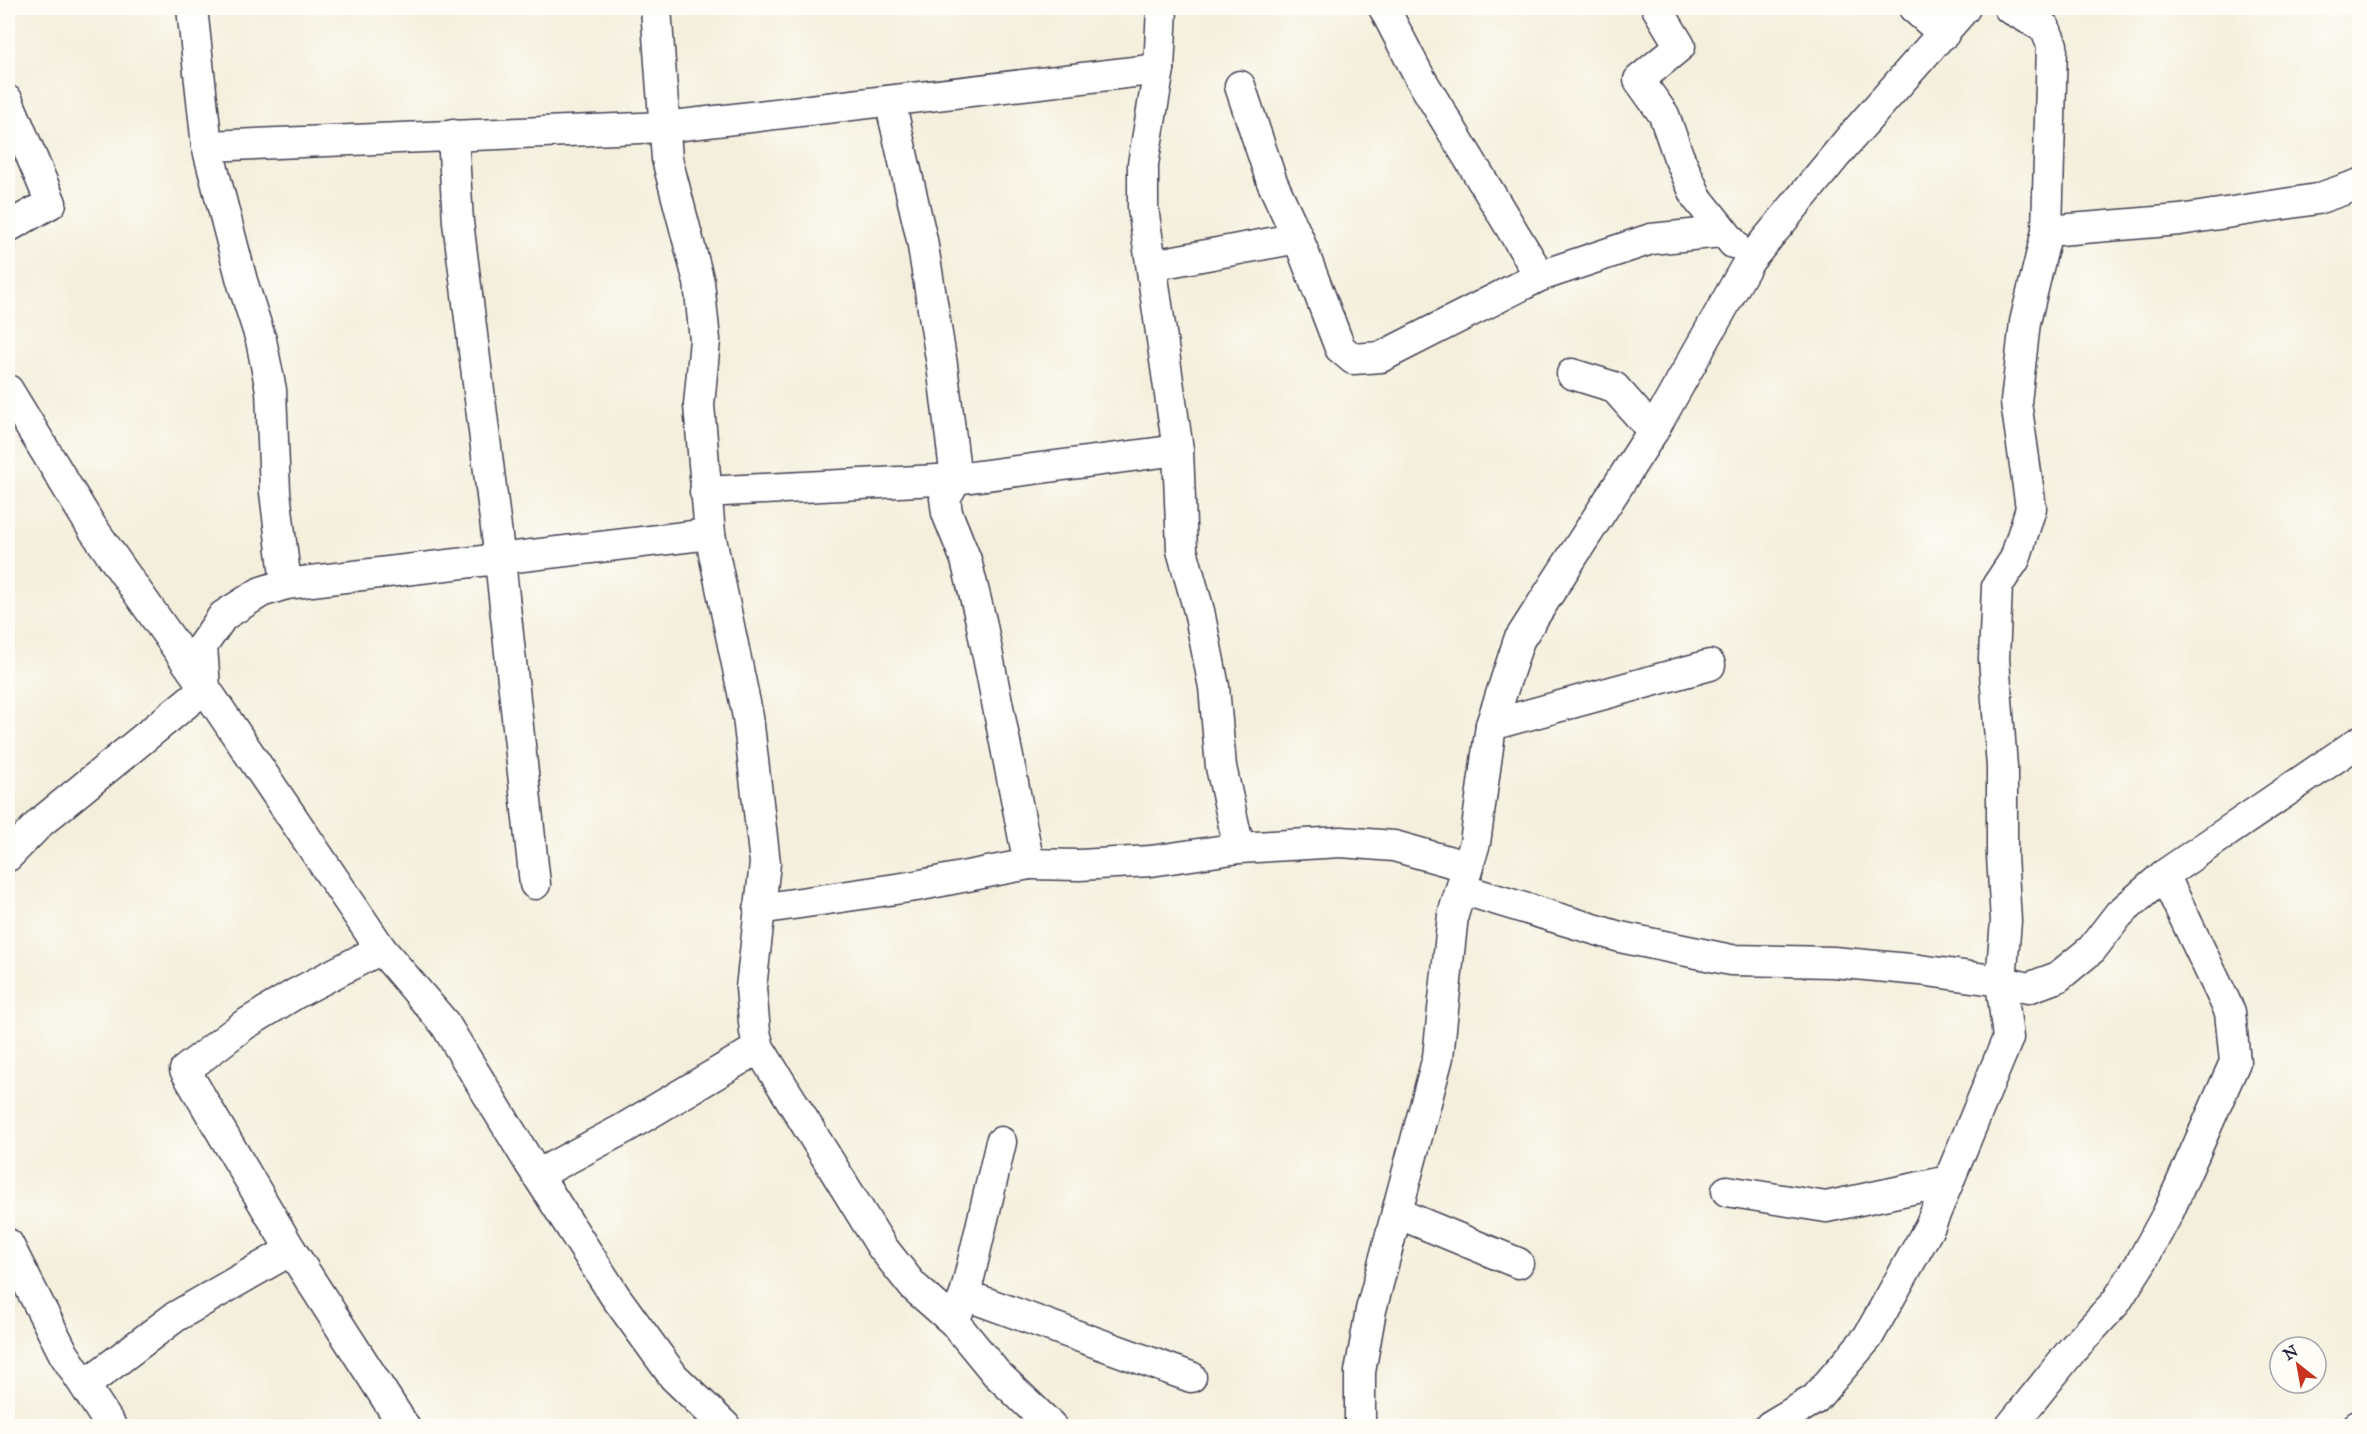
<svg xmlns="http://www.w3.org/2000/svg" width="2367" height="1434" viewBox="0 0 2367 1434" font-family="'IM FELL Great Primer',serif">
<style>
.lines{fill:none;stroke-linecap:round;stroke-linejoin:round}
.minor-casing{stroke:#424153;stroke-width:33}
.minor{stroke:#fff;stroke-width:30}
</style>
<rect width="100%" height="100%" fill="#fdfcf7"/>
<filter id="ink" filterUnits="userSpaceOnUse"><feTurbulence type="fractalNoise" baseFrequency=".0167" numOctaves="2"/><feDisplacementMap in="SourceGraphic" scale="12" xChannelSelector="R" yChannelSelector="G"/><feConvolveMatrix kernelMatrix="1 2 1 2 8 2 1 2 1" color-interpolation-filters="sRGB"/></filter>
<filter id="wash" filterUnits="userSpaceOnUse"><feTurbulence type="fractalNoise" baseFrequency=".008" numOctaves="4" result="noise"/><feDisplacementMap in="SourceGraphic" scale="24" xChannelSelector="R" yChannelSelector="G"/><feGaussianBlur stdDeviation="1.35" result="paint"/><feColorMatrix in="noise" values="0 0 0 0 0 0 0 0 0 0 0 0 0 0 0 0 0 1.4 0 .05"/><feComposite in="paint" operator="in"/></filter>
<g filter="url(#wash)">
<rect width="100%" height="100%" fill="#f4efdc"/>
</g>
<g filter="url(#ink)">
<g class="lines">
<g class="minor-casing">
<g id="minor">
<polyline points="656,8 667,159 699,282 705,340 699,405 710,534 748,717 765,863 751,988 755,1032 759,1048 882,1247 913,1286 954,1322 996,1373 1051,1426"/>
<polyline points="1162,8 1159,69 1143,164 1143,208 1178,450 1182,550 1199,611 1214,687 1221,767 1239,848"/>
<polyline points="1384,8 1419,76 1540,276"/>
<polyline points="1657,8 1680,46 1639,80 1664,115 1678,155 1697,198 1733,243"/>
<polyline points="1914,8 1944,34"/>
<polyline points="1240,86 1272,182 1298,238 1340,348 1353,359 1381,357 1540,276 1651,239 1721,232"/>
<polyline points="8,101 51,203 8,227"/>
<polyline points="890,101 922,240 942,365 956,479 945,498 947,513 966,560 981,621 1029,864 1079,865 1151,861 1239,848 1341,842 1394,846 1469,867"/>
<polyline points="453,135 458,222 500,560 535,884"/>
<polyline points="207,146 665,127 1159,69"/>
<polyline points="2047,231 2180,220 2317,199 2360,184"/>
<polyline points="1153,265 1298,238"/>
<polyline points="1572,374 1614,387 1653,431"/>
<polyline points="8,390 91,526 205,688 381,949 445,1024 529,1162 615,1296 674,1377 725,1426"/>
<polyline points="705,492 956,479 1178,450"/>
<polyline points="286,584 710,534"/>
<polyline points="1491,725 1710,665"/>
<polyline points="8,856 41,822 205,688 202,646 223,616 261,592 286,584 275,492 271,390 261,340 242,281 207,146 192,8"/>
<polyline points="1461,889 1620,937 1731,960 1833,962 1920,970 2001,981 2028,988 2058,977 2092,949 2119,914 2164,875 2360,741"/>
<polyline points="759,909 916,886 1029,864"/>
<polyline points="381,949 295,994 244,1025 185,1070 291,1250 404,1426"/>
<polyline points="537,1175 623,1129 759,1048"/>
<polyline points="1727,1191 1826,1207 1949,1181"/>
<polyline points="1397,1213 1518,1263"/>
<polyline points="8,1244 64,1354 111,1426"/>
<polyline points="965,1295 1191,1377"/>
<polyline points="957,1314 965,1295 1001,1142"/>
<polyline points="85,1385 175,1317 291,1250"/>
<polyline points="1360,1426 1360,1372 1371,1310 1438,1057 1453,915 1475,843 1491,725 1519,640 1653,431 1749,261 1847,142 1965,8"/>
<polyline points="1770,1426 1815,1399 1868,1337 1930,1226 2008,1038 2001,981 2006,921 2002,856 2002,767 1994,659 1997,586 2015,559 2031,508 2016,402 2025,322 2047,231 2052,45 2045,28 2009,8"/>
<polyline points="2011,1426 2072,1350 2116,1302 2142,1261 2168,1213 2235,1062 2230,1012 2164,875"/>
<polyline points="2358,1426 2360,1425"/>
</g>
</g>
<use href="#minor" class="minor"/>
</g>
</g>
<rect width="2367" height="1434" fill="none" stroke="#fdfcf7" stroke-width="30"/>
<g transform="translate(2298 1365) rotate(329)"><circle r="28" fill="#fdfcf7" stroke="#a5a5ac" stroke-width="1.5"/>
<path d="M0-4.5L10 22L0 15L-10 22Z" fill="#c8321e"/>
<text y="-9" font-size="16" font-weight="bold" text-anchor="middle" fill="#22223b">N</text>
</g>
</svg>
